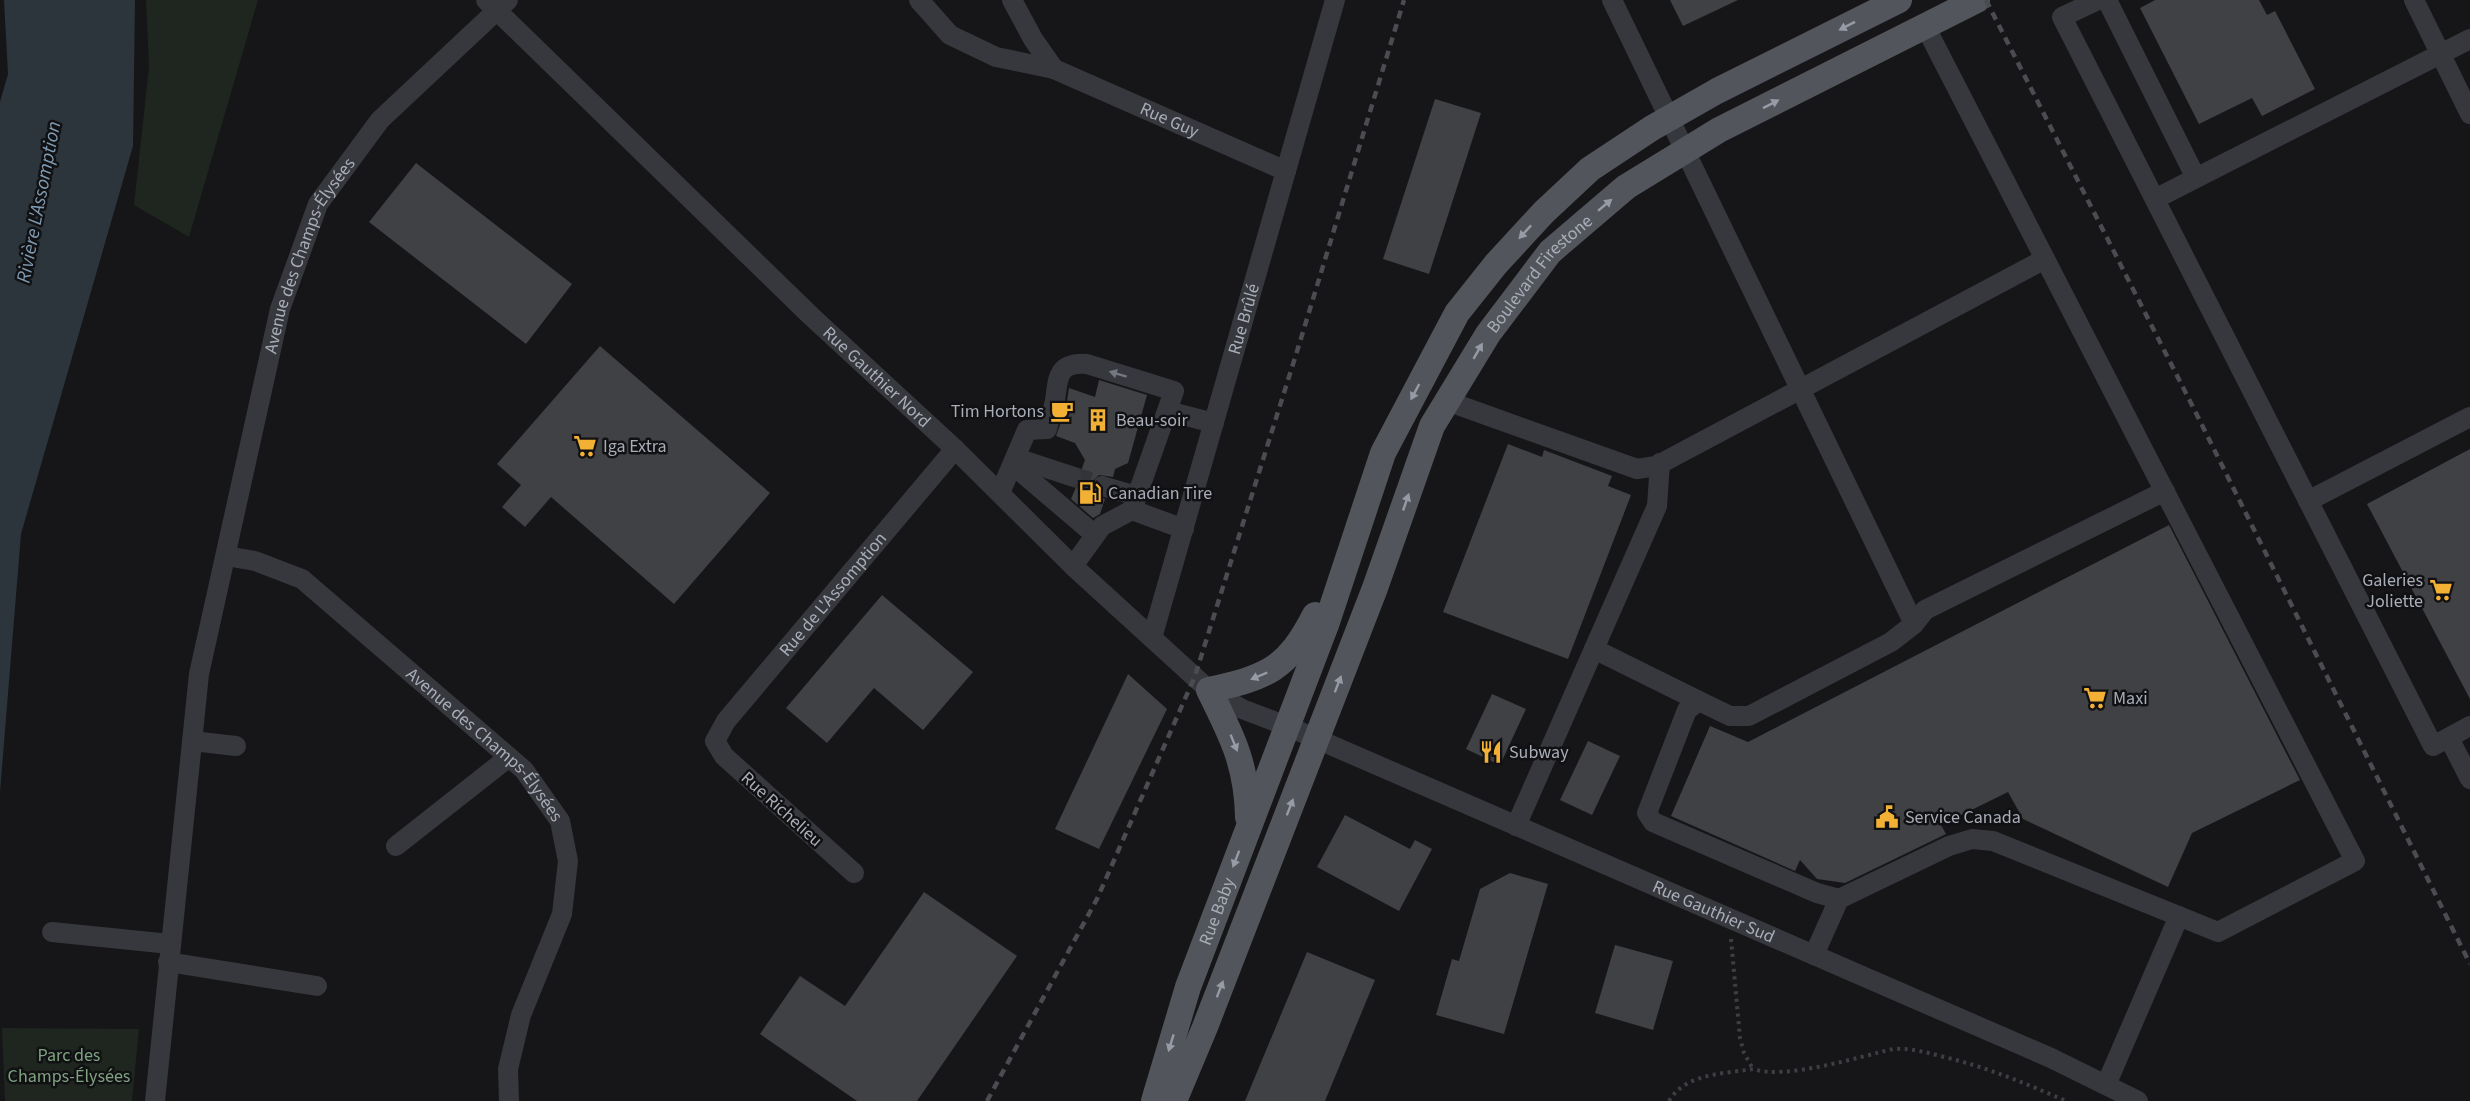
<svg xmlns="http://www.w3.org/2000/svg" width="2470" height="1101" viewBox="0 0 2470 1101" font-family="'Source Sans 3',sans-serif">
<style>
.green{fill:#1e261f}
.water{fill:#2c353c}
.building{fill:#404145}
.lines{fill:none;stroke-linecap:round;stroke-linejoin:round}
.minor-tunnel{stroke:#333438;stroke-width:20;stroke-dasharray:20 10;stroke-linecap:butt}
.path{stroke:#3d3f44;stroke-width:4;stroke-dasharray:3 4.5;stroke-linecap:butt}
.minor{stroke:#37383d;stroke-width:20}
.major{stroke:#53555c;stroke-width:26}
.rail{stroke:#4a4c52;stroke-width:4.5;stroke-dasharray:8 6;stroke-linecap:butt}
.oneway{fill:#979ba6}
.oneway2{fill:#757881}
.labels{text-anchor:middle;stroke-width:5;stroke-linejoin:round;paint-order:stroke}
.street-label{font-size:18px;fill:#a8adb8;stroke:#111113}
.poi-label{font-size:18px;fill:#a8adb8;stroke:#111113;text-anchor:start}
.park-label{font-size:18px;fill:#7fa381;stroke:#111113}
.water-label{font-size:20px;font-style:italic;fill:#7f9bb3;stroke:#111113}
</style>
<rect width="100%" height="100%" fill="#161618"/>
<g class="green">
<polygon points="146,0 258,0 189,237 134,205 149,67"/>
<polygon points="2,1028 139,1029 132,1101 5,1101"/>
</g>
<polygon class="water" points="4,0 135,0 133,146 21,534 0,792 0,102 8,74"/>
<g class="building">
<polygon points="1670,0 1738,0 1683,26"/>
<polygon points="2155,0 2259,0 2267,15 2275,11 2315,89 2262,116 2252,98 2199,124 2140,8"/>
<polygon points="1435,99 1481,113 1429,274 1383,259"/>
<polygon points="416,163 572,284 526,344 369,222"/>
<polygon points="600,346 770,493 674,604 551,497 525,527 502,507 521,485 497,464"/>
<polygon points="1099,380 1147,395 1128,463 1115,469 1113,477 1099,475 1091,482 1093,494 1105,499 1100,514 1093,518 1071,499 1076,487 1082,480 1081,471 1085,460 1075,443 1056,436 1066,408 1069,388 1095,397"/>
<polygon points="1508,444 1542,457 1544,450 1612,476 1608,486 1631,495 1568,659 1443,612"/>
<polygon points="2470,449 2470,699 2367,504"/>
<polygon points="2169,525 2300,780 2192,833 2168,887 2023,819 2008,792 1941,825 1946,834 1845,883 1817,879 1800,860 1795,871 1671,816 1710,726 1748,742"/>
<polygon points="882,595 973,672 923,730 874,688 827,743 786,708"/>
<polygon points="1128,674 1167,709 1099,849 1055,829"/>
<polygon points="1492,694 1526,709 1500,765 1466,749"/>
<polygon points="1588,741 1620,756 1592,815 1560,800"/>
<polygon points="1345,815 1410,849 1415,840 1432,849 1399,911 1317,867"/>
<polygon points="1510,873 1548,884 1504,1034 1436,1015 1452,959 1459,961 1480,889"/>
<polygon points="924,892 1017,956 917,1101 857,1101 760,1034 800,976 845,1006"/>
<polygon points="1615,945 1673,961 1653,1030 1595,1013"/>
<polygon points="1307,952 1375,980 1325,1101 1245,1101"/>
</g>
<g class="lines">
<polyline class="minor-tunnel" points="1071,476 1102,486"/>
<g class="path">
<polyline points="1731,939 1740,1038 1744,1053 1753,1069"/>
<path d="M 1669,1101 C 1686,1073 1723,1074 1753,1069 C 1786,1080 1858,1057 1893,1049 C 1912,1048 1929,1053 1948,1058 C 1989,1068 2027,1084 2066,1101"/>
</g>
<g class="minor">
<path id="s1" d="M 486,0 L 811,316 L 955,449 L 1073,566 L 1209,690 L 1242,709 L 1287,726 L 2051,1058 L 2138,1101"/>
<polyline points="919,0 950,35 996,57 1054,69"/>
<path id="s2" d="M 1012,0 L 1033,39 L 1054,69 L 1286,171"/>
<polyline points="1612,0 1914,624"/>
<polyline points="2098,0 2062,17 2433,746 2470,726"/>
<polyline points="2107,0 2196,178 2470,39"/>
<polyline points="2414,0 2470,114"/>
<polyline points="1925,26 2355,861 2218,932 1993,841 1972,839 1949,846 1839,899 1817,893 1653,822 1647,813 1687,710 1699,701 1730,716 1749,716 1891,642 1914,624 1925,610 2165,491"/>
<polyline points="2155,199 2196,178"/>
<polyline points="1447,401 1637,469 1656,466 2045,259"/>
<polyline points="1167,411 1214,423"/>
<polyline points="1016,458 1071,476"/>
<polyline points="1013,465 1095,535"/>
<polyline points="1102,486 1137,496"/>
<path d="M 1000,493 L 1027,430 L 1047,429 C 1049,420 1053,410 1055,401 C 1058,378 1057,362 1087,364 L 1174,391 L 1132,510 L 1102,526 L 1073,566"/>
<polyline points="2308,501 2470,417"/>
<polyline points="1132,510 1184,529"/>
<path id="s3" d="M 226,556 L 255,561 L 302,579 L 524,770 L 560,821 L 568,861 L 562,914 L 521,1015 L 508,1069 L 509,1101"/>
<path id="s4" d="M 1152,638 L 1335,0"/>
<polyline points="1594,649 1699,701"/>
<polyline points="2449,738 2470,779"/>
<polyline points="192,741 236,746"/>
<polyline points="1516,826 1657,506 1660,463"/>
<polyline points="396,846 509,757"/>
<path id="s5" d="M 854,873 L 724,756 L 715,741 L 726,721 L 955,449"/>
<polyline points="52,932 170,944"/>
<polyline points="1814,955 1839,899"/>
<polyline points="168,962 317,986"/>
<polyline points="2106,1085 2179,916"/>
<path id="s6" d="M 155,1101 L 199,674 L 280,309 L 318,204 L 380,120 L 508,0"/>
</g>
<g class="major">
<path d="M 1248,817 C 1247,765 1232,736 1209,690 C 1267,677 1287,670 1315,615"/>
<path id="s7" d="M 1154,1101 L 1188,987 L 1327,622 L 1383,453 L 1457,313 L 1496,264 L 1544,212 L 1590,169 L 1652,128 L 1717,91 L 1899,0"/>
<path id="s8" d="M 1174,1101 L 1205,1027 L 1375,588 L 1432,426 L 1488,334 L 1550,252 L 1626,187 L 1719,130 L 1977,0"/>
</g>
<g class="rail">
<polyline points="1986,0 2194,409 2470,964"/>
<polyline points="987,1101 1097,899 1195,676 1299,345 1404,0"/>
</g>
</g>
<defs><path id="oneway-solid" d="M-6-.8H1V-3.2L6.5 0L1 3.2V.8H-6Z" transform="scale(1.5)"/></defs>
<g class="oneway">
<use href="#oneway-solid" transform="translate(1847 26) rotate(153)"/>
<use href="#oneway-solid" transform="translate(1771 104) rotate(-27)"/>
<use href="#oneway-solid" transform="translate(1605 205) rotate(-40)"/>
<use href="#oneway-solid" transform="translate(1525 232) rotate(133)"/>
<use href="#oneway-solid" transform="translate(1478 351) rotate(-60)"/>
<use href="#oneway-solid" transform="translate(1415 392) rotate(118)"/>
<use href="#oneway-solid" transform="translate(1406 502) rotate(-71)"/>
<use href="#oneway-solid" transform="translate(1259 676) rotate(157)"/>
<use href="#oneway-solid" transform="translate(1338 684) rotate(-69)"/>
<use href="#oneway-solid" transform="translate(1234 743) rotate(68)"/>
<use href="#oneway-solid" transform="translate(1290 807) rotate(-69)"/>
<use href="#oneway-solid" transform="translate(1236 859) rotate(111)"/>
<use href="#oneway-solid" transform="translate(1220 989) rotate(-69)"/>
<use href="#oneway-solid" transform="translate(1171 1043) rotate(107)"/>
</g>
<use class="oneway2" href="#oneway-solid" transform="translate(1118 374) rotate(-163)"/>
<defs>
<g id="cafe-bare" transform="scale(1.8)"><path d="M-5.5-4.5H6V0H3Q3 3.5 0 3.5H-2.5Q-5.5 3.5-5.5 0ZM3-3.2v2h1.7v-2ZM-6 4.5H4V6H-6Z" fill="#f2b134" stroke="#111113" stroke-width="2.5" paint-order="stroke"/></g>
<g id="building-bare" transform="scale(1.8)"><path d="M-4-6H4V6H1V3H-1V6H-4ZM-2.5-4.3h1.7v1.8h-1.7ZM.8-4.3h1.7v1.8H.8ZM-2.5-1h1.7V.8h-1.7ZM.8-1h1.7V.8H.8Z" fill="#f2b134" stroke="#111113" stroke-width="2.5" paint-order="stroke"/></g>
<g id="supermarket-bare" transform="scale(1.8)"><path d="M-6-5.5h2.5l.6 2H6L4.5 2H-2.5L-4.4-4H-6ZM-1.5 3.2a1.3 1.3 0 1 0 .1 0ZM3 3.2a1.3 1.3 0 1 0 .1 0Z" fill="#f2b134" stroke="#111113" stroke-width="2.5" paint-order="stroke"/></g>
<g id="fuel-bare" transform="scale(1.8)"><path d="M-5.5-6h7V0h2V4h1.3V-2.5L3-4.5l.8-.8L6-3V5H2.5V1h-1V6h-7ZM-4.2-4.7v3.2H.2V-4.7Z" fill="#f2b134" stroke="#111113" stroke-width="2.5" paint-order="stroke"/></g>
<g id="restaurant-bare" transform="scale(1.8)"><path d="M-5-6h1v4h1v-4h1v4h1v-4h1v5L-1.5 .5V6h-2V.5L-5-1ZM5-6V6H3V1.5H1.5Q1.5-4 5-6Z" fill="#f2b134" stroke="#111113" stroke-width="2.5" paint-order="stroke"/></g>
<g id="civic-bare" transform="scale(1.8)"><path d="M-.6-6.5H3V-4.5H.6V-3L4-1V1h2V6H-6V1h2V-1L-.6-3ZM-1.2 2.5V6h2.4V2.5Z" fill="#f2b134" stroke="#111113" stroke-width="2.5" paint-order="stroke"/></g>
</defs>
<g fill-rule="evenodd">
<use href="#cafe-bare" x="1062" y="411"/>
<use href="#building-bare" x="1098" y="420"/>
<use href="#supermarket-bare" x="585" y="446"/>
<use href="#fuel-bare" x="1090" y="493"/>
<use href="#supermarket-bare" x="2441" y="590"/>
<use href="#supermarket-bare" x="2095" y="698"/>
<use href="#restaurant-bare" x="1491" y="752"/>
<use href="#civic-bare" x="1887" y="817"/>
</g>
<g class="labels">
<g class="street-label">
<text dy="6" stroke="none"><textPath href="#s2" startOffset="207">Rue Guy</textPath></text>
<text dy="6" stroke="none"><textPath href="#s6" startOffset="864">Avenue des Champs-Élysées</textPath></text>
<text dy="6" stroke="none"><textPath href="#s8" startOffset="910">Boulevard Firestone</textPath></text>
<text dy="6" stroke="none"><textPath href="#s4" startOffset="332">Rue Brûlé</textPath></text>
<text dy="6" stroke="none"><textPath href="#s1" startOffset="543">Rue Gauthier Nord</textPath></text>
<text dy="6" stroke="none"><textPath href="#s5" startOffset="381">Rue de L'Assomption</textPath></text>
<text dy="6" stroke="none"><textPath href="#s3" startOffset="327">Avenue des Champs-Élysées</textPath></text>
<text transform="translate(782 809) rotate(42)" y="6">Rue Richelieu</text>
<text dy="6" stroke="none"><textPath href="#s7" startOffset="200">Rue Baby</textPath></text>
<text dy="6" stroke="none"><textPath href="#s1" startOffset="1551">Rue Gauthier Sud</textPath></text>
</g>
<g class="poi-label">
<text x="1044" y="417" text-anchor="end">Tim Hortons</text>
<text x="1116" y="426">Beau-soir</text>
<text x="603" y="452">Iga Extra</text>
<text x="1108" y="499">Canadian Tire</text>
<text x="2423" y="586" text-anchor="end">Galeries<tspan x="2423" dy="21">Joliette</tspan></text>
<text x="2113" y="704">Maxi</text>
<text x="1509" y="758">Subway</text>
<text x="1905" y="823">Service Canada</text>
</g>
<g class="park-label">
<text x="69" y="1061">Parc des<tspan x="69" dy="21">Champs-Élysées</tspan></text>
</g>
<g class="water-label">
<text transform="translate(38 202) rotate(-79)" y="7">Rivière L'Assomption</text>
</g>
</g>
</svg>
